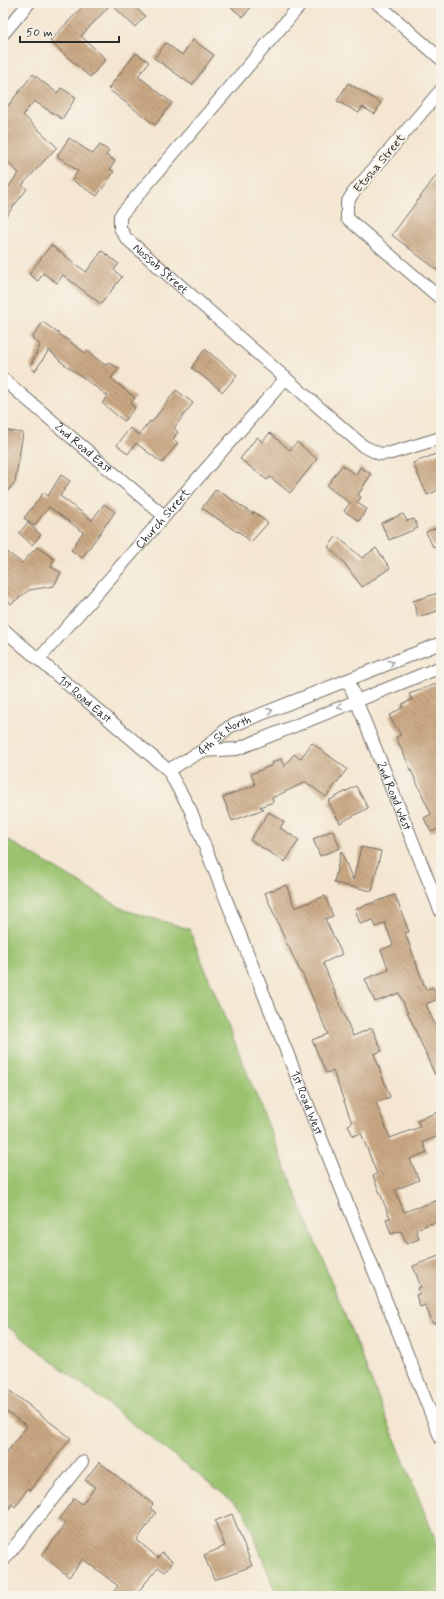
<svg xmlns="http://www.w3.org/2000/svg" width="444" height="1599" viewBox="0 0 444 1599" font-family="Mynerve,sans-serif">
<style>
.grass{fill:#9ac26e;stroke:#62764c}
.building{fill:url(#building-back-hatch)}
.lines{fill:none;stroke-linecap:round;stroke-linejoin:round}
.street-casing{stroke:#716c65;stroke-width:14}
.street{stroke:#fff;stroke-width:12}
.oneway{stroke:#a0a0a0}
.labels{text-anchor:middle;stroke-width:4;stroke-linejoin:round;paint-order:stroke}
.street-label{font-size:12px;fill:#2b2b2b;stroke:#f7f3e8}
</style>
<defs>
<pattern id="building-back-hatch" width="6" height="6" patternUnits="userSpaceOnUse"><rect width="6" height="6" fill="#caa884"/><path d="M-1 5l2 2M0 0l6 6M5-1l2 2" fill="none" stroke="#a4896c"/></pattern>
</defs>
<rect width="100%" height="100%" fill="#f7f3e8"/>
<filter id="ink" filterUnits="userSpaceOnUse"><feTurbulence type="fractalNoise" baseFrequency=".025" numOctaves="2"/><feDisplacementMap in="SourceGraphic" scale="8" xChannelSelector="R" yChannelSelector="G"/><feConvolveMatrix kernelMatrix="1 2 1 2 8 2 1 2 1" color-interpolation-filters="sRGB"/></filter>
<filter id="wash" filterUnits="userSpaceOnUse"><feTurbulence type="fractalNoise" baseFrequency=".012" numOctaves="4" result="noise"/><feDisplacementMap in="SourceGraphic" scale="16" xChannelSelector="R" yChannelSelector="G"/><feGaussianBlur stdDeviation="0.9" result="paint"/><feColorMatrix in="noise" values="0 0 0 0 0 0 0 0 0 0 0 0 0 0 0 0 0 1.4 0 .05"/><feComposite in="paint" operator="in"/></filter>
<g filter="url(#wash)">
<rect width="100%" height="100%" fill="#f4e6d1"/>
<polygon class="grass" points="3,837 125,910 189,929 441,1553 441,1596 277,1596 244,1510 3,1323"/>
<g id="blocks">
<g class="building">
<polygon points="86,3 131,3 145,16 135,27 111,4 81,36 106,59 90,77 50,41"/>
<polygon points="226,3 254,3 243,17"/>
<polygon points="193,40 214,55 192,85 154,58 166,43 182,55"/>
<polygon points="136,53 149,62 138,76 172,103 155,125 108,89"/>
<polygon points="33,74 57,93 61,88 76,97 62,119 34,101 23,115 57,147 22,185 27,189 3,220 3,194 19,173 3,158 3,112"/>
<polygon points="348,83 381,103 375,114 362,107 359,113 337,101"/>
<polygon points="69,138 93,154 100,145 109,151 106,155 115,161 110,169 114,172 97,196 72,180 78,171 57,156"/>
<polygon points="441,169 441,273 392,235"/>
<polygon points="51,245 86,272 102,251 119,264 114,270 122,277 101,304 63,275 57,283 43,273 38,281 29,274"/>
<polygon points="43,322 85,353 87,351 105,365 110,363 119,368 111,378 135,398 130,404 135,408 124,421 102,403 108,396 60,361 49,350 35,371 30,367 40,345 32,338"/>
<polygon points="205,349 237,375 223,392 192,368 194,365 193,365"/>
<polygon points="176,390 193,403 174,428 178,432 173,439 178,443 162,463 136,443 128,454 117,445 130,428 139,435 150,421 152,422"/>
<polygon points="3,430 23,433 15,482 3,496"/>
<polygon points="270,433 290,450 297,442 317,459 290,493 270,477 267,480 240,459 257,437 262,442"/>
<polygon points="441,452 441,489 427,495 413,463"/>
<polygon points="342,465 356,475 360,467 371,474 358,495 361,497 357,503 367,509 359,521 344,511 350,503 327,486"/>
<polygon points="61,475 70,481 60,496 92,520 104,504 115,512 82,558 71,550 83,532 49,507 34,526 24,518 44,492 48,496"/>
<polygon points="216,489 253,514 254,512 268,523 251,542 238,531 237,532 202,508"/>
<polygon points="403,514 407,521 414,519 418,528 389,540 381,523"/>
<polygon points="28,523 41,535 32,545 19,533"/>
<polygon points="441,526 441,543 433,547 426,532"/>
<polygon points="337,536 362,558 376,548 390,568 362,587 342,560 328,547"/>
<polygon points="37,547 54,559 51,567 61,572 54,586 29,590 11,604 3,594 3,549 22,563"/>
<polygon points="441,592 441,610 418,617 413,601"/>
<polygon points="441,682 441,836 438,829 431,832 424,818 431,814 396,737 401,735 389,716 403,707 402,704 412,700 409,694"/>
<polygon points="312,743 347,769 326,797 306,782 272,798 273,802 260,807 264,809 232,821 223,797 255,785 251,774 273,765 272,763 281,759 284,767 294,754 300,759"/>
<polygon points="356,786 368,808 340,823 328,801"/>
<polygon points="269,812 284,822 280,828 299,840 285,862 250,840"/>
<polygon points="333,830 340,848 320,856 313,839"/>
<polygon points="361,847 381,851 372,891 334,883 341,851 353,880"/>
<polygon points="286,885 295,908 325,896 333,916 325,919 342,954 323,963 353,1036 372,1028 382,1051 374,1054 390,1097 376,1102 390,1138 420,1127 417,1120 441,1111 441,1135 423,1142 427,1152 410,1159 419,1180 395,1190 404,1212 441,1199 441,1220 416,1229 419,1239 406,1244 401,1231 391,1234 386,1219 390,1218 373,1176 377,1174 361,1133 353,1136 348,1125 352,1123 333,1071 326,1073 312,1040 328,1034 302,973 301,973 282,933 265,893"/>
<polygon points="395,895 409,932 405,933 426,990 433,987 438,999 426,1004 439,1034 441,1034 441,1059 435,1075 399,993 375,1002 365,979 389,970 381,950 393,945 385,923 376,927 373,920 360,924 355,909"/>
<polygon points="441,1255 441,1320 433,1324 425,1305 420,1307 416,1295 420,1293 418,1288 421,1287 413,1266"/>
<polygon points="3,1386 29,1405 29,1406 71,1438 30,1490 28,1488 15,1507 12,1504 3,1517 3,1457 27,1426 3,1409"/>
<polygon points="99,1462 153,1504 150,1508 156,1513 137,1540 158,1558 162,1553 173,1562 165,1572 158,1567 135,1596 110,1596 118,1586 83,1559 69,1577 42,1555 66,1524 59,1519 74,1498 82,1504 95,1487 85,1480"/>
<polygon points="232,1514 252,1566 214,1580 204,1555 225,1546 215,1521"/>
</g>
</g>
</g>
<g filter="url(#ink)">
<use href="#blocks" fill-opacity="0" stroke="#716c65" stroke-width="1"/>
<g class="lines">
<g class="street-casing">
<g id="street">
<path id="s1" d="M 302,3 L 120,216 L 120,228 L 126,238 L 363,446 L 380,454 L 391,453 L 441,438"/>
<polyline points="377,3 441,59"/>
<polyline points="3,34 29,3"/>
<polyline points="441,90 353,193 347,203 347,218 441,299"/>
<path id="s2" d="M 3,379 L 164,516"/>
<path id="s3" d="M 3,629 L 168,770 L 190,809 L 441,1439"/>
<path id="s4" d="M 39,659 L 286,378"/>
<path id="s5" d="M 348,680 L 441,912"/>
<polyline points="202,751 237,749 441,667"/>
<path id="s6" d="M 168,770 L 202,751 L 229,727 L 441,643"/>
<polyline points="3,1561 82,1462"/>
</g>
</g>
<use href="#street" class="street"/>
</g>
<defs><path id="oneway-chevron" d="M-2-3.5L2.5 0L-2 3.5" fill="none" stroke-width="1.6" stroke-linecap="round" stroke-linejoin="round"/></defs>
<g class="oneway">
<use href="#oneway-chevron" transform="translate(391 663) rotate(-22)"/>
<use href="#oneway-chevron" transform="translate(340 707) rotate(158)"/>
<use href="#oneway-chevron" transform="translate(270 711) rotate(-21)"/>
</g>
</g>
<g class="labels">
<g class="street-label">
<text transform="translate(379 163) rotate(-50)" y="4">Etosha Street</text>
<text dy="4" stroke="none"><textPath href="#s1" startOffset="350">Nossob Street</textPath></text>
<text dy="4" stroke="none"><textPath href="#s2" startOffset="106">2nd Road East</textPath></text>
<text dy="4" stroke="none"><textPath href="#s4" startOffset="187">Church Street</textPath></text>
<text dy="4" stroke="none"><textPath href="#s3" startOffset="108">1st Road East</textPath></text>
<text dy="4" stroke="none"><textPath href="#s6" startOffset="67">4th St North</textPath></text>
<text dy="4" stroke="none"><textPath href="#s5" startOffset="125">2nd Road West</textPath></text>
<text dy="4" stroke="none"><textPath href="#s3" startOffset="578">1st Road West</textPath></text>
</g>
</g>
<rect width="444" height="1599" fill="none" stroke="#f7f3e8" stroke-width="16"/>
<path d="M20 36v6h99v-6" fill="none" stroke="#2b2b2b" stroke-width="2"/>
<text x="26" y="36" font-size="12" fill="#2b2b2b" stroke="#f7f3e8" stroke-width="3" paint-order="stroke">50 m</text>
</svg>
